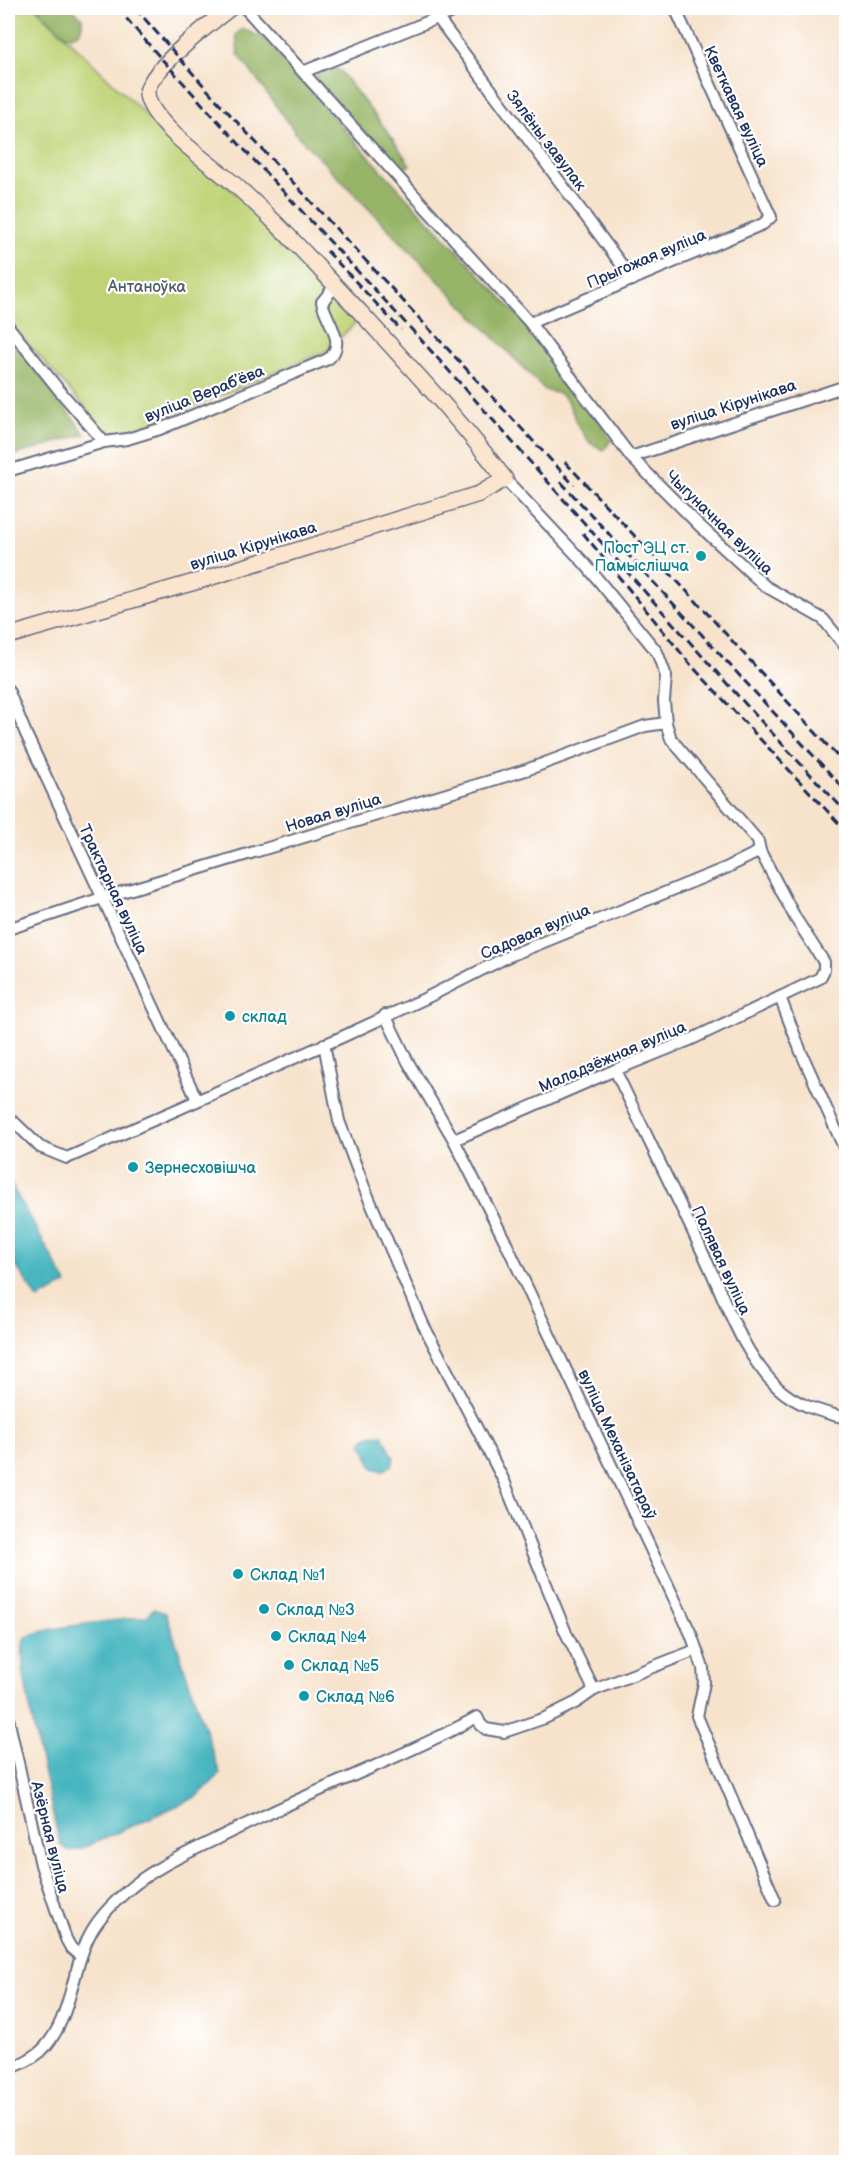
<svg xmlns="http://www.w3.org/2000/svg" width="854" height="2170" viewBox="0 0 854 2170" font-family="'Balsamiq Sans',sans-serif">
<style>
.green{fill:#bfd376;stroke:#6d816a;stroke-width:1.5}
.forest{fill:#97b567;stroke:#597262;stroke-width:1.5}
.water{fill:#47b6c0;stroke:#31728f;stroke-width:1.5}
.lines{fill:none;stroke-linecap:round;stroke-linejoin:round}
.street-casing{stroke:#686e84;stroke-width:14}
.secondary-casing{stroke:#686e84;stroke-width:18}
.street{stroke:#fff;stroke-width:10}
.secondary{stroke:#fce5cf;stroke-width:15}
.rail{stroke:#1b2f5e;stroke-width:3;stroke-dasharray:9 4.5;stroke-linecap:butt}
.culture-dot{fill:#0f9aa8;stroke:#fff;stroke-width:2}
.labels{text-anchor:middle;stroke-width:4.5;stroke-linejoin:round;paint-order:stroke}
.street-label{font-size:16px;fill:#1b2f5e;stroke:#fff}
.park-label{font-size:16px;fill:#4c6065;stroke:#fff}
.culture-label{font-size:16px;fill:#0d838f;stroke:#fff;text-anchor:start}
</style>
<rect width="100%" height="100%" fill="#fff"/>
<filter id="ink" filterUnits="userSpaceOnUse"><feTurbulence type="fractalNoise" baseFrequency=".0167" numOctaves="2"/><feDisplacementMap in="SourceGraphic" scale="12" xChannelSelector="R" yChannelSelector="G"/><feConvolveMatrix kernelMatrix="1 2 1 2 8 2 1 2 1" color-interpolation-filters="sRGB"/></filter>
<filter id="wash" filterUnits="userSpaceOnUse"><feTurbulence type="fractalNoise" baseFrequency=".008" numOctaves="4" result="noise"/><feDisplacementMap in="SourceGraphic" scale="24" xChannelSelector="R" yChannelSelector="G"/><feGaussianBlur stdDeviation="1.35" result="paint"/><feColorMatrix in="noise" values="0 0 0 0 0 0 0 0 0 0 0 0 0 0 0 0 0 1.4 0 .05"/><feComposite in="paint" operator="in"/></filter>
<g filter="url(#wash)">
<rect width="100%" height="100%" fill="#f7e3cc"/>
<polygon class="green" points="8,8 36,8 148,117 251,207 359,319 327,351 113,439 8,321"/>
<g class="forest">
<polygon points="37,8 70,8 82,17 82,25 79,33 71,36 65,35"/>
<path d="M 243,29 L 264,38 C 313,94 362,150 413,204 C 482,277 560,353 611,440 L 604,450 L 590,443 L 577,424 L 568,401 L 560,394 L 545,390 L 298,136 L 238,54 L 236,34 Z"/>
<polygon points="328,67 340,71 390,135 410,165 401,171 398,170 316,79 318,71"/>
<polygon points="8,334 85,434 8,457"/>
</g>
<g class="water">
<polygon points="8,1179 67,1284 38,1299 8,1254"/>
<polygon points="374,1435 383,1435 394,1458 392,1465 383,1471 373,1468 362,1443 366,1438"/>
<path d="M 153,1609 L 166,1613 L 220,1774 L 200,1794 L 190,1800 L 80,1849 L 69,1851 L 61,1845 L 58,1835 C 48,1791 37,1747 29,1703 C 25,1682 20,1660 24,1639 C 36,1627 122,1620 144,1617 L 148,1616 Z"/>
</g>
</g>
<g filter="url(#ink)">
<g class="lines">
<g class="street-casing">
<g id="street">
<polyline points="245,8 530,323 631,457 701,527 765,586 823,619 846,647"/>
<polyline points="437,17 633,280"/>
<polyline points="303,72 462,8"/>
<polyline points="530,323 763,224 771,217 675,8"/>
<polyline points="8,326 59,390 104,442"/>
<polyline points="631,457 846,386"/>
<path d="M 8,471 L 104,442 L 127,439 L 160,429 L 328,359 C 348,343 326,321 322,302 L 335,286"/>
<polyline points="8,690 26,734 197,1100"/>
<polyline points="8,929 102,898 526,770 645,726 666,723"/>
<polyline points="780,997 801,1052 846,1152"/>
<polyline points="385,1015 408,1062 454,1140 505,1241 691,1634 703,1668 704,1683 697,1716 775,1900"/>
<polyline points="324,1044 339,1121 364,1187 423,1324 504,1481 566,1633 594,1690"/>
<path d="M 615,1070 C 646,1135 678,1199 708,1264 C 727,1305 743,1354 777,1387 C 796,1405 821,1412 846,1418"/>
<polyline points="8,1120 14,1122 40,1147 67,1158 342,1037 424,999 509,956 726,868 760,851"/>
<polyline points="454,1140 615,1070 692,1039 820,978 824,970 824,962 796,919 760,851 758,841 671,739 666,723 664,701 666,676 657,652 586,565 505,479"/>
<polyline points="8,1718 41,1865 66,1939 71,1948 81,1956"/>
<path d="M 8,2069 C 19,2065 30,2060 40,2052 C 71,2024 71,1972 89,1936 C 98,1918 112,1904 127,1891 C 155,1866 193,1851 226,1834 C 267,1814 308,1795 350,1777 C 393,1758 436,1740 477,1717 L 481,1725 L 486,1729 L 504,1732 L 545,1718 L 577,1702 L 594,1690 L 696,1650"/>
</g>
</g>
<g class="secondary-casing">
<path id="secondary" d="M 8,636 L 205,579 L 479,494 L 505,479 C 461,421 411,368 362,314 C 320,270 280,224 234,184 C 212,165 150,123 147,94 C 145,73 213,21 230,8"/>
</g>
<use href="#street" class="street"/>
<use href="#secondary" class="secondary"/>
<g class="rail">
<path d="M 118,8 C 145,42 175,73 204,106 C 273,181 343,255 412,330 C 558,490 697,656 846,812"/>
<polyline points="135,8 212,95 574,485"/>
<polyline points="327,251 401,330"/>
<polyline points="565,462 695,600 846,766"/>
<polyline points="561,482 846,791"/>
<polyline points="583,533 691,665 846,831"/>
</g>
</g>
</g>
<g class="culture-dot">
<circle cx="701" cy="556" r="6"/>
<circle cx="230" cy="1016" r="6"/>
<circle cx="133" cy="1167" r="6"/>
<circle cx="238" cy="1574" r="6"/>
<circle cx="264" cy="1609" r="6"/>
<circle cx="276" cy="1636" r="6"/>
<circle cx="289" cy="1665" r="6"/>
<circle cx="304" cy="1696" r="6"/>
</g>
<g class="labels">
<g class="street-label">
<text transform="translate(737 106) rotate(65)" y="6">Кветкавая вуліца</text>
<text transform="translate(547 140) rotate(53)" y="6">Зялёны завулак</text>
<text transform="translate(646 258) rotate(-23)" y="6">Прыгожая вуліца</text>
<text transform="translate(204 393) rotate(-22)" y="6">вуліца Верабʼёва</text>
<text transform="translate(733 404) rotate(-18)" y="6">вуліца Кірунікава</text>
<text transform="translate(720 522) rotate(44)" y="6">Чыгуначная вуліца</text>
<text transform="translate(253 545) rotate(-17)" y="6">вуліца Кірунікава</text>
<text transform="translate(333 812) rotate(-17)" y="6">Новая вуліца</text>
<text transform="translate(114 889) rotate(65)" y="6">Трактарная вуліца</text>
<text transform="translate(535 931) rotate(-23)" y="6">Садовая вуліца</text>
<text transform="translate(612 1056) rotate(-23)" y="6">Маладзёжная вуліца</text>
<text transform="translate(722 1260) rotate(65)" y="6">Палявая вуліца</text>
<text transform="translate(618 1444) rotate(65)" y="6">вуліца Механізатараў</text>
<text transform="translate(51 1837) rotate(76)" y="6">Азёрная вуліца</text>
</g>
<g class="park-label">
<text x="147" y="292">Антаноўка</text>
</g>
<g class="culture-label">
<text x="689" y="553" text-anchor="end">Пост ЭЦ ст.<tspan x="689" dy="18">Памыслішча</tspan></text>
<text x="242" y="1022">склад</text>
<text x="145" y="1173">Зернесховішча</text>
<text x="250" y="1580">Склад №1</text>
<text x="276" y="1615">Склад №3</text>
<text x="288" y="1642">Склад №4</text>
<text x="301" y="1671">Склад №5</text>
<text x="316" y="1702">Склад №6</text>
</g>
</g>
<rect width="854" height="2170" fill="none" stroke="#fff" stroke-width="30"/>
</svg>
